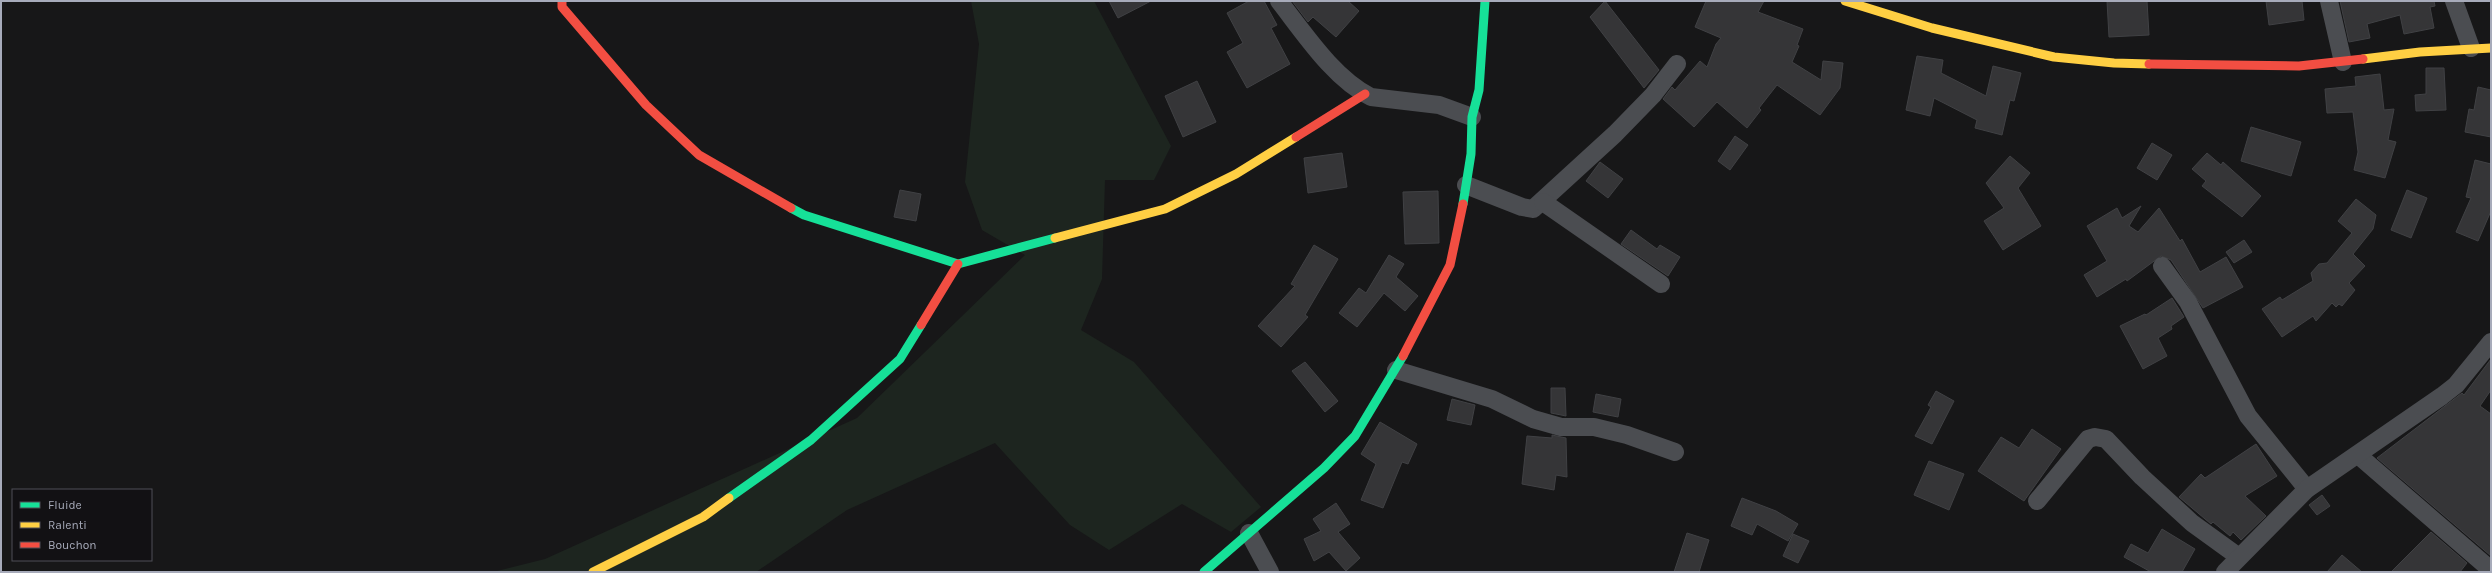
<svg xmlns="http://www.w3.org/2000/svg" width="2492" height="573" viewBox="0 0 2492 573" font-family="Karla,sans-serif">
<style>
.green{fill:#1d251f}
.building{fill:#353537;stroke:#404144}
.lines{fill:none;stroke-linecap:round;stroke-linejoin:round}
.street{stroke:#4b4d51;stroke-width:18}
.fast{stroke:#16e098;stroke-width:9}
.slow{stroke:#ffcf43;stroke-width:9}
.jam{stroke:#f24e42;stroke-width:9}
</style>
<rect width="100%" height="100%" fill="#171718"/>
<polygon class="green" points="971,1 1094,1 1171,146 1154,180 1105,180 1102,279 1081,330 1134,362 1261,507 1231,532 1182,504 1109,550 1070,525 995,443 847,510 756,572 493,572 545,559 857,418 1025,255 982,230 965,182 979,44"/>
<g class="building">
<polygon points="1109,1 1151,1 1118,18"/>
<polygon points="1249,1 1264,1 1277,25 1271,28 1290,64 1247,88 1227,52 1243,43 1227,13"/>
<polygon points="1292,1 1348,1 1359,11 1336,37 1313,17 1308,22"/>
<polygon points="1605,1 1659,70 1644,88 1590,17"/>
<polygon points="1706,1 1764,1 1758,12 1803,29 1797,45 1799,46 1792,62 1821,80 1823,61 1843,63 1840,88 1820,115 1777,85 1759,108 1761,110 1747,128 1717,102 1694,127 1663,99 1672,87 1675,90 1700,61 1707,67 1716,44 1721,38 1695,27"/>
<polygon points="2107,1 2147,1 2149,35 2109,37"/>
<polygon points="2266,1 2302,1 2304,20 2269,25"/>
<polygon points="2340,1 2434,1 2435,6 2430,7 2434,28 2404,34 2400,15 2367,24 2370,38 2349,42"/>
<polygon points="1917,56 1943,60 1941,73 1986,96 1993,66 2021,73 2014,101 2010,100 2002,135 1975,128 1977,120 1934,98 1930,116 1906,110"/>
<polygon points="2426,68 2444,68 2446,110 2416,111 2415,95 2426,94"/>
<polygon points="2380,74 2384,110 2394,109 2388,140 2396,142 2385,178 2354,170 2358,152 2353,112 2327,113 2325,89 2356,86 2355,77"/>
<polygon points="1197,81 1216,122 1183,137 1165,96"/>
<polygon points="2478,87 2491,90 2491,137 2465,132 2469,109 2474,110"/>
<polygon points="2251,127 2301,142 2291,176 2241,161"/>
<polygon points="1735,136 1748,145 1730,170 1718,161"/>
<polygon points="2152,143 2172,155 2157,180 2137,168"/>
<polygon points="1342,153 1347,187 1308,193 1304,158"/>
<polygon points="2207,153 2221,165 2223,162 2261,196 2242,217 2202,186 2206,181 2192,169"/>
<polygon points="2010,156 2030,173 2018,188 2041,226 2003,250 1984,221 2004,208 1986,183"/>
<polygon points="2475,160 2491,164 2491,211 2478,241 2456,232 2471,198 2466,197"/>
<polygon points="1600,162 1623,179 1608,198 1586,181"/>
<polygon points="900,190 921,194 916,221 894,217"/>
<polygon points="2407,190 2427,198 2411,238 2391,230"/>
<polygon points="1438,191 1439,243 1405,244 1403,192"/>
<polygon points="2356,199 2376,215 2373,229 2353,254 2365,266 2349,283 2355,290 2342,306 2339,304 2336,307 2332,303 2316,321 2313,316 2282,337 2262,309 2280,297 2282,300 2313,281 2311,273 2319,264 2327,263 2352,233 2338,221"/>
<polygon points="2141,206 2129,226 2138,232 2159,208 2180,241 2182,239 2200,272 2226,257 2243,287 2203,308 2171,260 2161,256 2127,281 2126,279 2097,297 2084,275 2107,261 2087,226 2117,208 2122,218"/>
<polygon points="1631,230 1657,249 1660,245 1680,257 1668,276 1621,244"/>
<polygon points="2244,240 2252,252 2234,263 2226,252"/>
<polygon points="1314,245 1338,259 1305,315 1308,317 1281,347 1258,326 1295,286 1291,284"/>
<polygon points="1389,255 1404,264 1396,277 1418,296 1405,311 1384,293 1357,327 1339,313 1359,288 1366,293"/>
<polygon points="2172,298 2184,317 2171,326 2172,329 2158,338 2167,356 2143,369 2120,326 2145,314 2146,315"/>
<polygon points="2491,359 2491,390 2480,406 2491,414 2491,556 2377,458 2462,393 2464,395"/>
<polygon points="1305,362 1338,401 1325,412 1292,371"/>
<polygon points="1551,388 1565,388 1566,416 1551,413"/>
<polygon points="1936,391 1954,401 1932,444 1915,436 1931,407 1928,405"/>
<polygon points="1596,394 1621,399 1618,417 1593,412"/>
<polygon points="1452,399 1475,405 1471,425 1447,420"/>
<polygon points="1380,422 1417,444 1408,464 1402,462 1383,508 1361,500 1376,464 1361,454"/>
<polygon points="2032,429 2061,449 2024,501 1978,471 2001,437 2019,448"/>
<polygon points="1552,435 1566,438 1567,477 1556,475 1554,490 1522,484 1527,436 1552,438"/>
<polygon points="2256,444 2277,476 2245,496 2266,516 2241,540 2233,532 2230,536 2213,522 2211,524 2179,497 2201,474 2205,478"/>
<polygon points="1929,461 1964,474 1949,510 1914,495"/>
<polygon points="2322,495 2330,506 2317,515 2309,505"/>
<polygon points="1742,498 1776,511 1798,524 1788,541 1757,524 1752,535 1731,526"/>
<polygon points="1336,503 1350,524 1338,532 1360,558 1346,571 1329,552 1314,561 1304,539 1321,531 1313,519"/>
<polygon points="2162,529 2195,549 2182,572 2151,572 2124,557 2131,544 2148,553"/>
<polygon points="2431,532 2467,563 2460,572 2391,572"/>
<polygon points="1687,533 1709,540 1699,572 1674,572"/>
<polygon points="1793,534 1809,541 1798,563 1783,556"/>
<polygon points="2342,555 2362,572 2327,572"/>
</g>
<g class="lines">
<g class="street">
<path d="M 1279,1 C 1304,33 1334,79 1371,97 L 1439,105 L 1472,117"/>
<polyline points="2329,1 2343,62"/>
<polyline points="2454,1 2471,48"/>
<polyline points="1466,185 1522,207 1533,209 1615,134 1653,95 1677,64"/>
<polyline points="1543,202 1661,284"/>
<polyline points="2162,266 2188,302 2248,416 2307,489"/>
<polyline points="1396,370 1492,399 1533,419 1561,427 1594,427 1627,435 1675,452"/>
<polyline points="2358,455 2491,570"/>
<polyline points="2037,501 2088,439 2095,437 2106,439 2142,477 2192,523 2239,557"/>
<polyline points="1249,533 1270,572"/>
<polyline points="2225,572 2307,489 2442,396 2456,385 2491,342"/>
</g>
<g class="fast">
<polyline points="1463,204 1471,154 1472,117 1479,90 1485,1"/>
<polyline points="791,208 804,215 958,264 1055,238"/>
<polyline points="729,498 811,440 900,359 921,325"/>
<polyline points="1204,572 1324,468 1355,436 1403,356"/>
</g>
<g class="slow">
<polyline points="1845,1 1932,28 2054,57 2114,63 2149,64"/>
<polyline points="2363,59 2420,52 2491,48"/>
<polyline points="1055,238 1165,209 1236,174 1296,137"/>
<polyline points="593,572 703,517 729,498"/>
</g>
<g class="jam">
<polyline points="562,1 562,7 646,105 699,155 791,208"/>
<polyline points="2149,64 2299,66 2363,59"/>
<polyline points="1296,137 1365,94"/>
<polyline points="921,325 958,264"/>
<polyline points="1403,356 1450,265 1463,204"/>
</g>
</g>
<rect width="2492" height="573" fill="none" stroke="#a7abba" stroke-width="4"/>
<rect x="12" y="489" width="140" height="72" fill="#121114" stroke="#4e4f56"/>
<rect x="20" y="502" width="20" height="6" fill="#16e098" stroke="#4e4f56"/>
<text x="48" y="509" font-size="12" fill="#a7abba">Fluide</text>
<rect x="20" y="522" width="20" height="6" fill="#ffcf43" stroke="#4e4f56"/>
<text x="48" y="529" font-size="12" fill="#a7abba">Ralenti</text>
<rect x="20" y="542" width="20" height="6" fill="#f24e42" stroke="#4e4f56"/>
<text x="48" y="549" font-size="12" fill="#a7abba">Bouchon</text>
</svg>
